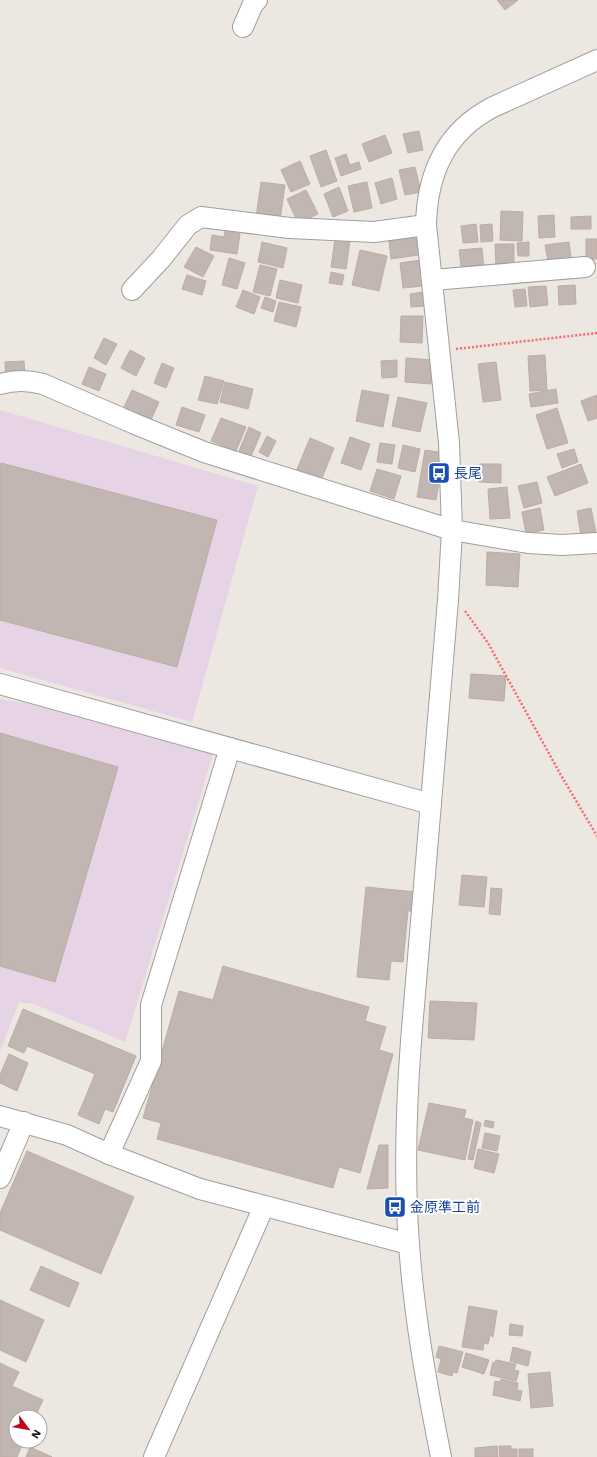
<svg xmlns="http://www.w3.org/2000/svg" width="597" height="1457" viewBox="0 0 597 1457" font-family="'Work Sans','Noto Sans JP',sans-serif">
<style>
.industrial{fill:#e6d3e5}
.building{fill:#c1b6b1;stroke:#beaca4}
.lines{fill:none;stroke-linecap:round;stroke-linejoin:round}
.minor-casing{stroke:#9f9f9f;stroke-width:22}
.path{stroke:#f5696f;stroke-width:2.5;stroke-dasharray:2 2;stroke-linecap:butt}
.minor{stroke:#fff;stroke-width:20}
.labels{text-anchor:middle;stroke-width:4;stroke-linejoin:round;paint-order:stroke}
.transit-label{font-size:14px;fill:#164399;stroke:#fff;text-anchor:start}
</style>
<rect width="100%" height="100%" fill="#ede7e1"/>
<g class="industrial">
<polygon points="0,410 258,486 192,722 0,668"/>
<polygon points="0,699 24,703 213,754 125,1042 34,1004 19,1002 0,1052"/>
</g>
<g class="building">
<polygon points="497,0 518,0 505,10"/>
<polygon points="419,131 423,150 408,153 403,134"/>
<polygon points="385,135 392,153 369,162 362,144"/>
<polygon points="326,150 337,181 321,187 310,156"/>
<polygon points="346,154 350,165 359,162 361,169 341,176 335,158"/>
<polygon points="300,161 310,184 291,192 281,170"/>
<polygon points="415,167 421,192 405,195 399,170"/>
<polygon points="392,178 397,199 381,204 375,183"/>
<polygon points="261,182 285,185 280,220 256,217"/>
<polygon points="367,182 372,208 354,212 348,186"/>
<polygon points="339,187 348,211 333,217 324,194"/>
<polygon points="306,190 318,214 298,223 287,199"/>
<polygon points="501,211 523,212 522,241 500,240"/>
<polygon points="554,215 555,237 539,238 538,216"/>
<polygon points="591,216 591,229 571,229 571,217"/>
<polygon points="476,224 478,242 463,243 461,226"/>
<polygon points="492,224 493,241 481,242 480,225"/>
<polygon points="225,231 240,234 237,254 210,250 212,235 224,237"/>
<polygon points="416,238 418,255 391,259 389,241"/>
<polygon points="335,239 350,241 346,269 331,267"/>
<rect x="586" y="239" width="11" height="20"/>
<polygon points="262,242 287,248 283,268 258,262"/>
<polygon points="529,242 529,256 518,256 517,243"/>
<polygon points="569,242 572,264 549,267 545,245"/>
<polygon points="495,244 514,244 514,268 496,268"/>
<polygon points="196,247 214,256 203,277 184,267"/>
<polygon points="482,248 484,270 462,273 459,250"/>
<polygon points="360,250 387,256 379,291 352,285"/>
<polygon points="229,258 245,263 237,289 222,285"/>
<polygon points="421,260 423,286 403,288 400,263"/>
<polygon points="260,265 277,269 270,296 253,292"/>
<polygon points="331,272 344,275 342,285 329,283"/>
<polygon points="187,275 206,281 202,295 182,289"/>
<polygon points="280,280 302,285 298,303 276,298"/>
<polygon points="575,285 576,304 559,305 558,286"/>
<polygon points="546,286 548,305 530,307 528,287"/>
<polygon points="525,289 527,306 515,307 513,290"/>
<polygon points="243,290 260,297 254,314 236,307"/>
<polygon points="423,292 425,306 411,307 410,294"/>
<polygon points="265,297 276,301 273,312 261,308"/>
<polygon points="279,302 301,307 296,327 274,321"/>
<polygon points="401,316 423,316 422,343 400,342"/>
<polygon points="104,338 117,344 106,365 94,358"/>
<polygon points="130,350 145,358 136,376 121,368"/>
<polygon points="545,355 547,390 530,391 528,356"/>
<polygon points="406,358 432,360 431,384 405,382"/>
<polygon points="397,360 397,377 382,378 381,361"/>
<polygon points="24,361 25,378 6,378 5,362"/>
<polygon points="496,362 501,400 483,402 478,364"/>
<polygon points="162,363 174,368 166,388 154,383"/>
<polygon points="89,367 106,374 99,391 82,384"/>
<polygon points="205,376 224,381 217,404 198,400"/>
<polygon points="225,382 253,389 248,409 220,402"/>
<polygon points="556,389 558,403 531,407 529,394"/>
<polygon points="132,390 159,402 151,420 124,407"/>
<polygon points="362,390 389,395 383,427 356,421"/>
<polygon points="597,395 597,418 588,421 581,401"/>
<polygon points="398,397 427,403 420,432 392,426"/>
<polygon points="182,407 205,415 199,432 176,425"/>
<polygon points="557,408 568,443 547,449 536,415"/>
<polygon points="221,418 246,427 236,451 211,441"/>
<polygon points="249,427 261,433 251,456 239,451"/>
<polygon points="267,436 276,441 268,457 259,452"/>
<polygon points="350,437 370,444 361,470 341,463"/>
<polygon points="310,438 334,448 322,478 306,472 304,476 296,472"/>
<polygon points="380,443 395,445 392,464 377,462"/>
<polygon points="403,445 420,449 415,472 398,468"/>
<polygon points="574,449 578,462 562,468 557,454"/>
<polygon points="425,450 444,453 436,500 417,497"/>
<polygon points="1,463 217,520 177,667 0,620 0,467"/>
<polygon points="480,464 501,464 501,483 479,482"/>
<polygon points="581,464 588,483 555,496 547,477"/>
<polygon points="377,469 401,476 394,499 370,491"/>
<polygon points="537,482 542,503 524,508 518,486"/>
<polygon points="507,487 510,518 490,519 488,489"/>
<polygon points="540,508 544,530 526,534 522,512"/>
<polygon points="591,508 596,533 581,536 577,511"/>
<polygon points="487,552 520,554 518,587 486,585"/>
<polygon points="471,674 506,676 504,701 469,698"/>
<polygon points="0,733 118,767 55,982 0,966"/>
<polygon points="462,875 487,877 484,907 459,905"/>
<polygon points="366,887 416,892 414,911 408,911 403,962 391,961 389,980 357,977"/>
<polygon points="491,888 502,889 500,915 489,914"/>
<polygon points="223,966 369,1007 365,1021 386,1027 379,1050 393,1054 360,1173 339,1167 333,1188 157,1139 161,1123 143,1118 179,991 213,1000"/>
<polygon points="430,1001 477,1003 474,1040 428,1038"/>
<polygon points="23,1009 136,1056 113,1112 105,1109 99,1124 78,1115 95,1074 27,1046 24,1053 8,1046"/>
<polygon points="9,1054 28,1063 17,1091 0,1083 0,1075"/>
<polygon points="429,1103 466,1110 464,1118 473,1120 465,1160 418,1150"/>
<polygon points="485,1120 494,1122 493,1128 484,1126"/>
<polygon points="476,1121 481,1123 473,1160 468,1159"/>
<polygon points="485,1133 500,1136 497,1151 482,1148"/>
<polygon points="379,1145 388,1145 388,1188 367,1189"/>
<polygon points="478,1149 499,1154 494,1173 474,1168"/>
<polygon points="27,1151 134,1197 101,1274 0,1230 0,1213"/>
<polygon points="41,1266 79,1283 69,1307 30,1290"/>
<polygon points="0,1300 44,1320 26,1362 0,1350"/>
<polygon points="469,1306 497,1311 493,1337 490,1335 488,1344 484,1343 483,1350 462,1347"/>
<polygon points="510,1324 523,1326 522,1336 509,1335"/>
<polygon points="439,1346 463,1352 457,1373 453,1372 452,1376 438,1372 441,1359 436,1357"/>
<polygon points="513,1347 531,1352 528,1366 510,1361"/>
<polygon points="466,1353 489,1360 484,1374 462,1367"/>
<polygon points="496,1360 516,1364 514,1370 519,1371 516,1381 490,1375 493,1362 495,1363"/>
<polygon points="0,1363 19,1372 12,1386 43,1400 35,1417 16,1417 16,1441 24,1441 17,1457 0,1457 0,1406 1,1404 0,1403"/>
<polygon points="550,1372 553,1406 531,1408 528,1374"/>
<polygon points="501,1379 518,1383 517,1390 522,1391 520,1401 493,1395 495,1381 500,1382"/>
<polygon points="497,1446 498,1457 475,1457 475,1448"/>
<polygon points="499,1446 511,1446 511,1449 517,1449 517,1457 500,1457"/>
<polygon points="30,1447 52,1457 26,1457"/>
<rect x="519" y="1449" width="14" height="8"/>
</g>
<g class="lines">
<g class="minor-casing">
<g id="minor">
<polyline points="243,27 253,4 257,0"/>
<polyline points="433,280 585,267"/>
<polyline points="132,290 161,259 188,225 201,217 290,228 374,232 426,225"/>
<path d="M 0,384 C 14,380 28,380 43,384 L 135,424 L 204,452 L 452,530 L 528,543 L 562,545 L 597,543"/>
<polyline points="0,684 431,804"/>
<polyline points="0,1116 67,1135 109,1154 200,1189 409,1244"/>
<polyline points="109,1154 151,1061 151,1005 230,748"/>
<polyline points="0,1178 24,1122"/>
<polyline points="154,1457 264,1206"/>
<path d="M 441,1457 C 427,1387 414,1316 409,1244 C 404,1177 406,1108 411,1041 L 448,600 L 452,530 L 449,443 L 426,225 C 427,174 445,132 493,107 L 597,60"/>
</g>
</g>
<g class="path">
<polyline points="456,349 597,333"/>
<polyline points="465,611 488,643 562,777 597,836"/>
</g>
<use href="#minor" class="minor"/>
</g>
<defs>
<g id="bus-square" transform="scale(1.15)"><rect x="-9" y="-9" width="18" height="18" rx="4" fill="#1a4fb4" stroke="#fff"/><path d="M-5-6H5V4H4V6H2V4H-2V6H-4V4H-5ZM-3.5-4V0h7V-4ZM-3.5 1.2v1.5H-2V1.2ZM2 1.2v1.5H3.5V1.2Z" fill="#fff"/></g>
</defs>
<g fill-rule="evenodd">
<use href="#bus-square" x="439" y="473"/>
<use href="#bus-square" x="395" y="1207"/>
</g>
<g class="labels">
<g class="transit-label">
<text x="454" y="478">長尾</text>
<text x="410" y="1212">金原準工前</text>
</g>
</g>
<g transform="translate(28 1429) rotate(122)"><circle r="19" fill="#ffffff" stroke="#a4a4a4"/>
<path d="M0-3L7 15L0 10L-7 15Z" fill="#c10621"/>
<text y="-6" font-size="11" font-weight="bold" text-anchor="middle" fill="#1b1b1b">N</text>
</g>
</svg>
